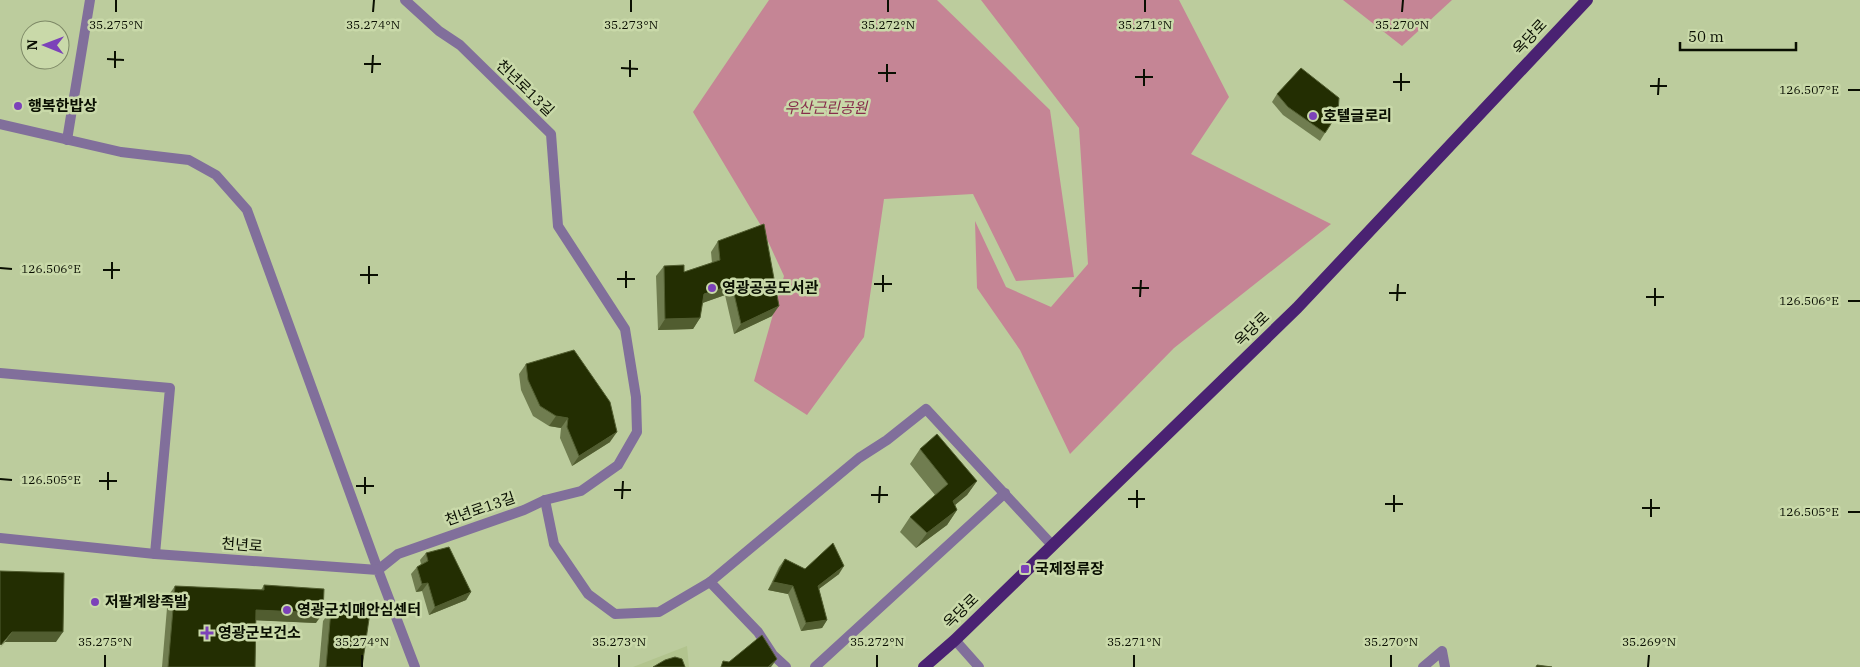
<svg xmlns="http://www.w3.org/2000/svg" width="1860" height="667" viewBox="0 0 1860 667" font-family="'IBM Plex Serif','Noto Sans KR',serif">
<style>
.built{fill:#b2c48e}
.green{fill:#c58595}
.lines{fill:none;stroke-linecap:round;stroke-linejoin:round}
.minor{stroke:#816f9b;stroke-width:10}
.primary{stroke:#4a2272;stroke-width:12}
.wall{fill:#707d50}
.shaded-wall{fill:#515d30}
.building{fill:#232e02;stroke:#515d30}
.ticks{fill:none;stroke:#0a0f02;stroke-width:2}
.poi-dot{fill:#7c42b9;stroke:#c9d9a9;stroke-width:2}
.labels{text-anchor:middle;stroke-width:5;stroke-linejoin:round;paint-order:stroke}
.street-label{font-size:15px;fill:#0a0f02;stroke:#c9d9a9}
.poi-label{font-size:15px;font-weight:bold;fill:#0a0f02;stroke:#c9d9a9;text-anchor:start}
.park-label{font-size:15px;font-style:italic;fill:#872d4b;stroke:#c9d9a9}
.ticks-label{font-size:12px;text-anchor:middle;fill:#0a0f02;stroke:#c9d9a9;stroke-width:5;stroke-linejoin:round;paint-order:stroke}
</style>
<rect width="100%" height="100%" fill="#bccc9d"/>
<polygon class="built" points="687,646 689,667 633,667"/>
<g class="green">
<polygon points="769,0 937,0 1050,110 1074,277 1016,281 973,194 884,199 864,337 807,415 754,381 784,276 760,224 693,112"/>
<polygon points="981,0 1179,0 1229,97 1191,154 1331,224 1174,348 1070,454 1020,350 977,288 975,221 1006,287 1051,307 1088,264 1079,128"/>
<polygon points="1343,0 1452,0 1402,46"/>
</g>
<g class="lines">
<g class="minor">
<polyline points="0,124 121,152 189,160 216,175 247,210 378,570 398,554 524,510 545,500 581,491 618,465 637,432 636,397 625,329 558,226 551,134 460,45 439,31 405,0"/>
<polyline points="67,140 90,0"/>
<polyline points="0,373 170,388 155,554"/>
<polyline points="545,500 554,544 588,594 615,614 659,612 710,582 859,458 887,440 926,409 1052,545"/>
<polyline points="0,538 155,554 378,570 415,667"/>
<polyline points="710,582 758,632 773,655 786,667"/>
<polyline points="955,640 979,667"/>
<polyline points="815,667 1005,493"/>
<polyline points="1423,667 1442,651 1445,667"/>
</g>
<polyline class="primary" points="924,667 955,640 1297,308 1587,0"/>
</g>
<g class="wall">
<polygon points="1277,94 1325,133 1320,141 1283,115 1272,102"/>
<polygon points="718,241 772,316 734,334 725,295 702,303 700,318 693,329 658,330 656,276 664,266 684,272 712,263 711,252"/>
<polygon points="526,364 610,442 572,466 560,438 561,428 549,426 533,416 521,390 519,374"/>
<polygon points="920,449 977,481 967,495 955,505 957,510 947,525 916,548 900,532 910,517 935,495 910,464"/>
<polygon points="426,553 471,592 466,600 429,615 422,591 416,592 411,574 417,567 421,564 420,560"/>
<polygon points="785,559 805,569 839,574 819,589 827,620 822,628 801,631 788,594 768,590 779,567"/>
<polygon points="264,585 316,623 256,620 255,667 162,667 168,596 175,586 261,590"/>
<polygon points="331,610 362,667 319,667 323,621"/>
</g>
<g class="shaded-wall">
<polygon points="732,285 725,295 697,305 704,294"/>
<polygon points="779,306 772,316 734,334 741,324"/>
<polygon points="700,318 693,329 658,330 665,319"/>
<polygon points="556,416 568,418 561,428 549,426"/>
<polygon points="617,432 610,442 572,466 579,456"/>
<polygon points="977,481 967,495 943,515 953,501"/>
<polygon points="957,510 947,525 916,548 927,533"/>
<polygon points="844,566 839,574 812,594 818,586"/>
<polygon points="773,582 793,586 788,594 768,590"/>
<polygon points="428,583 422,591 416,592 422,584"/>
<polygon points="471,592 466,600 429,615 435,607"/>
<polygon points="256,610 323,613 316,623 249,620"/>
<polygon points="827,620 822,628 801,631 806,623"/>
<polygon points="12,632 63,632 56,642 5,642 0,648"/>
<polygon points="777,659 771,667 768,667"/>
</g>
<g class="building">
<polygon points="1301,68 1339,98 1338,113 1325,133 1288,107 1277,94"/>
<polygon points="764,224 779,306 741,324 732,285 704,294 700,318 665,319 664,266 684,265 684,272 720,260 718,241"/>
<polygon points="574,350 610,402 617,432 579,456 567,427 568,418 556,416 540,406 528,380 526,364"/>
<polygon points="937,434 977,481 953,501 957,510 927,533 910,517 948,484 920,449"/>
<polygon points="833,543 844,566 818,586 827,620 806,623 793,586 773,582 785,559 805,569"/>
<polygon points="449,547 471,592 435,607 428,583 422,584 417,567 428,561 426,553"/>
<polygon points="0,571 64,573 63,632 12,632 1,645 0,644"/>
<polygon points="264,585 324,589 323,613 256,610 255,667 168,667 175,586 264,590"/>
<polygon points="331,610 370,612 362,667 326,667"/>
<polygon points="762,635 777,659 768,667 721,667 723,661 729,662"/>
<polygon points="675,657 682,659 685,667 653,667 665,660"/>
<polygon points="1537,665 1552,667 1536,667"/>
</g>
<path class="ticks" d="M 116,12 L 116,0M 373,12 L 374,0M 631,12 L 631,0M 888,12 L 888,0M 1145,12 L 1145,0M 1402,12 L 1403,0M 107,59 L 124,60M 364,64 L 381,64M 115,68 L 115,51M 621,68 L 638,69M 372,73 L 373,55M 878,73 L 896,73M 630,77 L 630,60M 1135,77 L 1153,77M 887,82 L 887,64M 1393,82 L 1410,82M 1144,86 L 1144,69M 1650,86 L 1667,86M 1848,90 L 1860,90M 1401,91 L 1401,73M 1658,95 L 1659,78M 0,268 L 12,269M 103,270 L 120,270M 360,275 L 378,275M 112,279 L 112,262M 617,279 L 635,279M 369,284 L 369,266M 874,284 L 892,284M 626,288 L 626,271M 1132,288 L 1149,288M 883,292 L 883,275M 1389,293 L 1406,293M 1140,297 L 1141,280M 1646,297 L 1664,297M 1397,301 L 1398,284M 1848,301 L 1860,301M 1655,306 L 1655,288M 0,479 L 12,480M 99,481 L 117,481M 356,486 L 374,486M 108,490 L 108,472M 614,490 L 631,490M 365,494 L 365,477M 871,495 L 888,495M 622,499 L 623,481M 1128,499 L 1145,499M 879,503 L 880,486M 1385,504 L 1403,504M 1137,508 L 1137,490M 1642,508 L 1660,508M 1394,512 L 1394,495M 1848,512 L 1860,512M 1651,517 L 1651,499M 105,667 L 105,655M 362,667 L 362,655M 619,667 L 619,655M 877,667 L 877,655M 1134,667 L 1134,655M 1391,667 L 1391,655M 1648,667 L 1649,655"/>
<g class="poi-dot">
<circle cx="18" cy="106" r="5"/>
<circle cx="1313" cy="116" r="5"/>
<circle cx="712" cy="288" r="5"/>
<rect x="1020" y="564" width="10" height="10" rx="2.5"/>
<circle cx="95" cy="602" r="5"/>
<circle cx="287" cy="610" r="5"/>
<path d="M204.5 625.5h5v5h5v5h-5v5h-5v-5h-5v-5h5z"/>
</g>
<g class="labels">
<g class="street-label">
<text transform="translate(1530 37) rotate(-47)" y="5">옥당로</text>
<text transform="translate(525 88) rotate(44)" y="5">천년로13길</text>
<text transform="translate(1252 329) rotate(-44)" y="5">옥당로</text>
<text transform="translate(480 509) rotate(-19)" y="5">천년로13길</text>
<text transform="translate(242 545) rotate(4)" y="5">천년로</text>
<text transform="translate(961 611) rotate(-44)" y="5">옥당로</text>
</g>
<g class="poi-label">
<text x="28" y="111">행복한밥상</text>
<text x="1323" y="121">호텔글로리</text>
<text x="722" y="293">영광공공도서관</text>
<text x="1035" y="574">국제정류장</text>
<text x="105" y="607">저팔계왕족발</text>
<text x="297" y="615">영광군치매안심센터</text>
<text x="218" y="638">영광군보건소</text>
</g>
<g class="park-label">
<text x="826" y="113">우산근린공원</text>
</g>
</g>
<g class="ticks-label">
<text x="116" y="29">35.275°N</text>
<text x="373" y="29">35.274°N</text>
<text x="631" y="29">35.273°N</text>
<text x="888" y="29">35.272°N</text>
<text x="1145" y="29">35.271°N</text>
<text x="1402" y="29">35.270°N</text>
<text x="1809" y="94">126.507°E</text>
<text x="51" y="273">126.506°E</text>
<text x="1809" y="305">126.506°E</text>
<text x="51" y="484">126.505°E</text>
<text x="1809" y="516">126.505°E</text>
<text x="105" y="646">35.275°N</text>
<text x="362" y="646">35.274°N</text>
<text x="619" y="646">35.273°N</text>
<text x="877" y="646">35.272°N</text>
<text x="1134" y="646">35.271°N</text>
<text x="1391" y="646">35.270°N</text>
<text x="1649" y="646">35.269°N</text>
</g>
<g transform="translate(45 45) rotate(271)"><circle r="24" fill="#c9d9a9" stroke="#7d8866"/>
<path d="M0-4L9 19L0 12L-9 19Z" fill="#7c42b9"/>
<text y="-8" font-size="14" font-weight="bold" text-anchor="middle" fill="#0a0f02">N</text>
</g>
<path d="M1680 42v8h116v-8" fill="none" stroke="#0a0f02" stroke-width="2.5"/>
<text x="1688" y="42" font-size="15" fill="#0a0f02" stroke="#c9d9a9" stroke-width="4" paint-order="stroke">50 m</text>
</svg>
